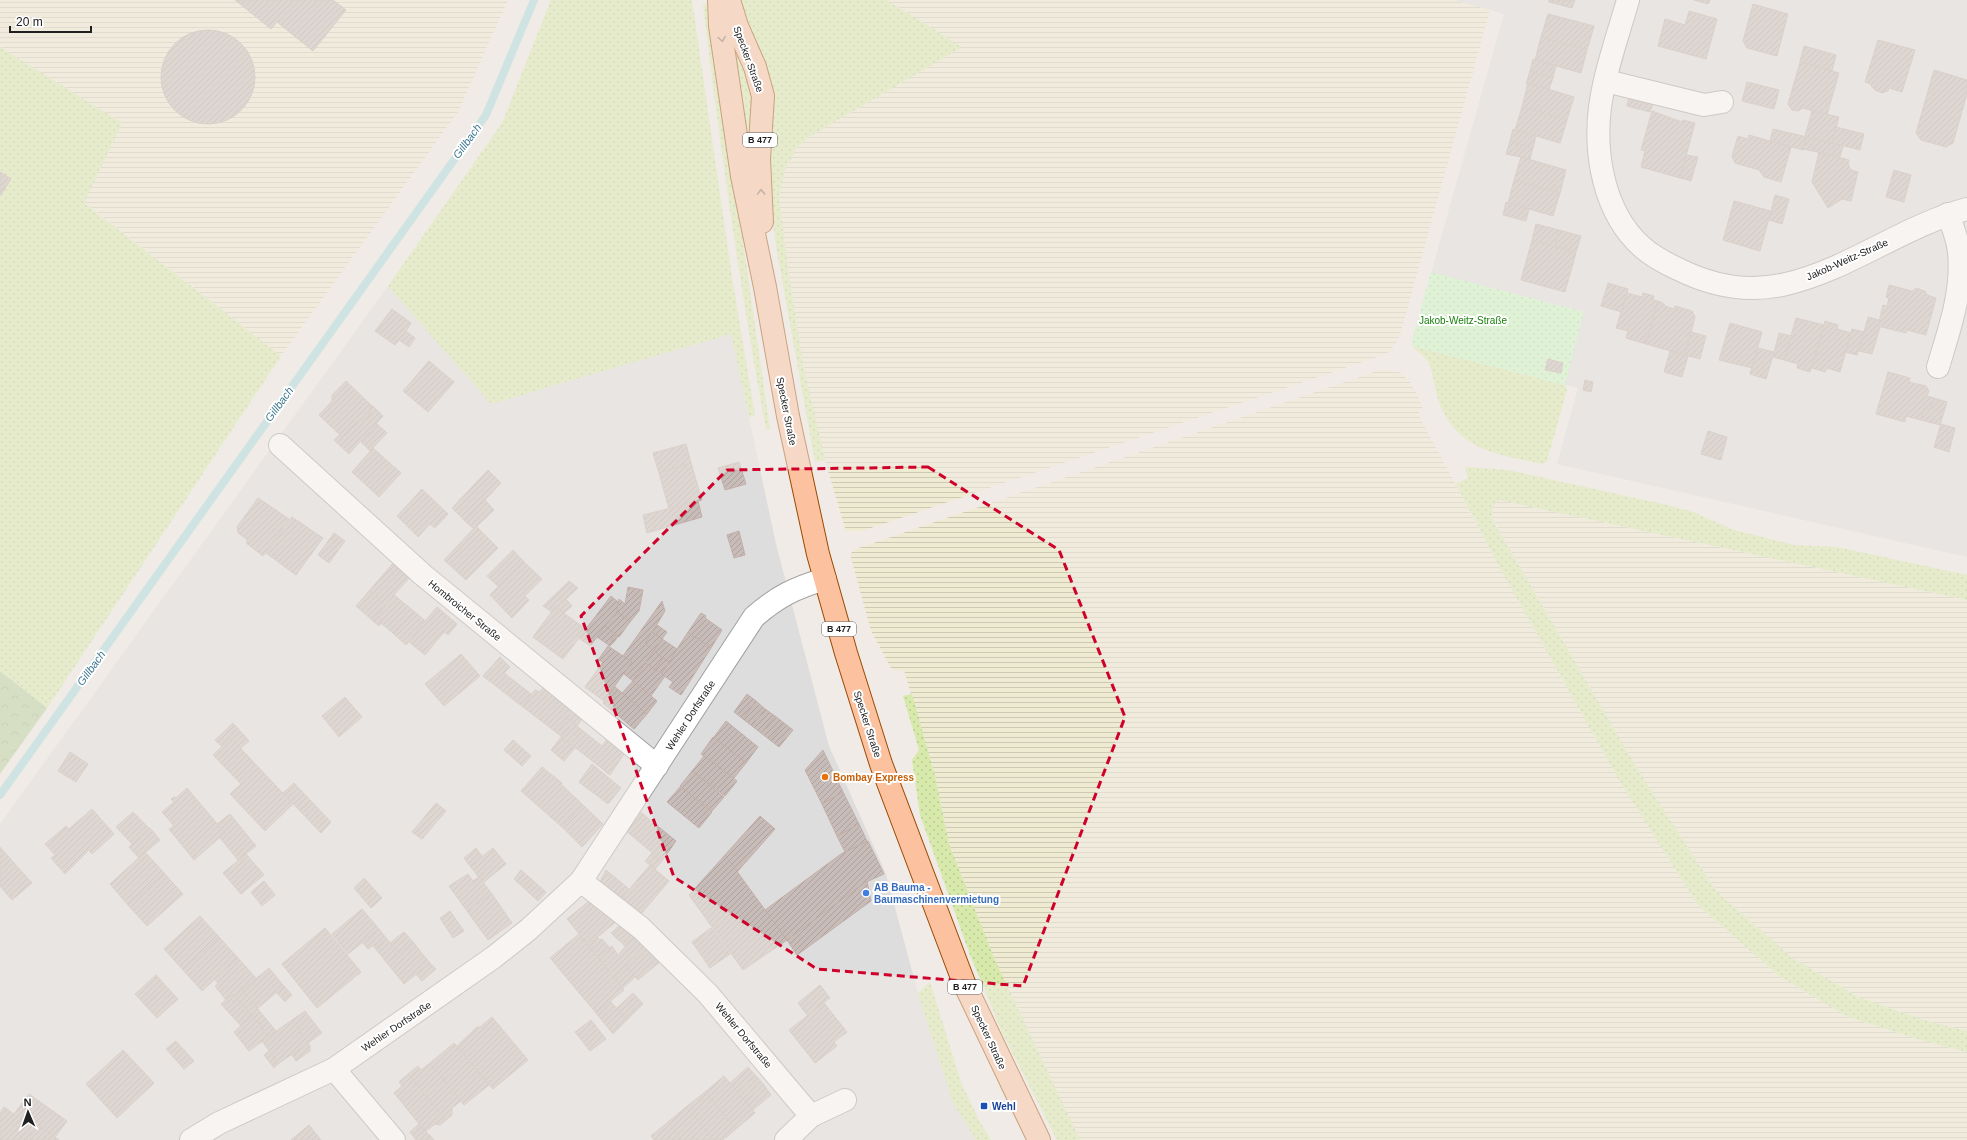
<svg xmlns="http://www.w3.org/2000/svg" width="1967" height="1140" viewBox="0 0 1967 1140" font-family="Arial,sans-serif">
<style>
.residential{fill:#dedddd}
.farmland{fill:url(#farmland-rules)}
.grass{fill:url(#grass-dots)}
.forest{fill:url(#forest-crowns)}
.park{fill:url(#park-dots)}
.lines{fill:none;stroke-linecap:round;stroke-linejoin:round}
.stream{stroke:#a7dcde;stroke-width:8}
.building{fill:url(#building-hatch);stroke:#c2afa8}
.minor-casing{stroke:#a1a1a1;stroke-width:24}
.major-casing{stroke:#9b4900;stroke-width:24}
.minor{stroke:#fff;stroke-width:22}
.major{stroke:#fcc29f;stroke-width:22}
.oneway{stroke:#8e7160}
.marked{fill:none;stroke:#cf0029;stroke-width:3;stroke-dasharray:8 5;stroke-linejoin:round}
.food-dot{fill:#e8710a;stroke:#fff;stroke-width:1.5}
.shop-dot{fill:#3f7fe0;stroke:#fff;stroke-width:1.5}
.transit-dot{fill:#1a4fb4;stroke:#fff;stroke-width:1.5}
.labels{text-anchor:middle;stroke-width:4;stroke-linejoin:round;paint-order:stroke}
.shield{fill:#fff;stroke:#636363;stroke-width:1}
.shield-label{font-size:9px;font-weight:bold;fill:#202020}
.street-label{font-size:10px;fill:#202020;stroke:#fff}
.park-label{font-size:10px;fill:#19800b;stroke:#fff}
.food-label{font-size:10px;font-weight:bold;fill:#c56008;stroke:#fff;text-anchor:start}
.shop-label{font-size:10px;font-weight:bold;fill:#366cbe;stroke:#fff;text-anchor:start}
.transit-label{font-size:10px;font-weight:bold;fill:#164399;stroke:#fff;text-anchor:start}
.water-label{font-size:11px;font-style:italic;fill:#3f7891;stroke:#fff}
</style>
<defs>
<pattern id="farmland-rules" width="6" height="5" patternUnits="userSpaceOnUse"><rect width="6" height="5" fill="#efebd2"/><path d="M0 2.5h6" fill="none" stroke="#cdc9b4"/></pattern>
<pattern id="grass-dots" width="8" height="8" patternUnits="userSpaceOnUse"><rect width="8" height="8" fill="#d7eaac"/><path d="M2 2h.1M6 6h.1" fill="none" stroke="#b8c894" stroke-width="1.8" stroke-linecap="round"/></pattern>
<pattern id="forest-crowns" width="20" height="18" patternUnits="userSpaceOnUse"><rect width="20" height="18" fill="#b5d09b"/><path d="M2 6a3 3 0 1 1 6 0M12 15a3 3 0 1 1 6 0" fill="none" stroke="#9bb285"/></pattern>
<pattern id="park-dots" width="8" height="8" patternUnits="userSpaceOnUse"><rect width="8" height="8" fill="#cafac4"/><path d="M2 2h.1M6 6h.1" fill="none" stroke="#add6a8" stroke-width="1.8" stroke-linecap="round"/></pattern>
<pattern id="building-hatch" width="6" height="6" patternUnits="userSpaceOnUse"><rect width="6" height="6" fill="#c8bcb9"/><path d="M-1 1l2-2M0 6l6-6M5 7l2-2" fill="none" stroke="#aca19f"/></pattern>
</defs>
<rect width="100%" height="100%" fill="#f0ebe6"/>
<g class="residential">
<polygon points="1453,0 1967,0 1967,557 1557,464 1578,388 1412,346 1413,337 1504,14"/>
<polygon points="388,286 491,404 731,334 776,544 829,746 886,874 918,993 953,1103 976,1140 0,1140 0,824"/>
</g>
<g class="farmland">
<polygon points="0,0 508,0 458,112 281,356 84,202 122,123 0,47"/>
<polygon points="887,0 1453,0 1490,10 1400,335 1395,345 1386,354 862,531 846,531 822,451 803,364 788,269 779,195 785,170 796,149 809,137 961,47"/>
<polygon points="1383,369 1400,372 1410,382 1423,407 1418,414 1501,570 1622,785 1698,905 1779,976 1848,1017 1921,1040 1967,1052 1967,1140 1080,1140 995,960 949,844 935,776 904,670 896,671 891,668 871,631 850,554 856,549"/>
<polygon points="1499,500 1967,600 1967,1031 1923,1020 1856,996 1791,957 1716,891 1641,775 1493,520 1492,508"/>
</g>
<g class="grass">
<polygon points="551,0 692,0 732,277 755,416 749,417 731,334 491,404 388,286 502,123"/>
<polygon points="740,0 887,0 962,47 809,137 796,149 785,170 779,195 788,269 803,364 825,460 815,462 776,246 744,15"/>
<path d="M 709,4 L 770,430 L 766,429 C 740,289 720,147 703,5 Z"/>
<polygon points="0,47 122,123 84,203 281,356 47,708 0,671"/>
<polygon points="738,53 754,102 751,149 743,148 730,54"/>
<path d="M 1412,346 L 1565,385 L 1567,390 L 1547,461 L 1542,464 C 1496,454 1455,450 1438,399 C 1435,390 1432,369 1429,363 C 1426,357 1417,351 1412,346 Z"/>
<polygon points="1468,467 1508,470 1667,505 1693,512 1734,530 1794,545 1837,547 1967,575 1967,600 1499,500 1492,508 1493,521 1641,775 1716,891 1791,957 1856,996 1923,1020 1967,1031 1967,1052 1921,1040 1848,1017 1779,976 1698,905 1622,785 1501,570 1456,484 1468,478 1465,468"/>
<polygon points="912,694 935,776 949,844 995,960 1080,1140 1057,1140 1002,1032 970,955 920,815 912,760 919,750 903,696"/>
<polygon points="930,982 961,1082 979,1120 991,1140 976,1140 953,1103 918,993"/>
</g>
<polygon class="forest" points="0,671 47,708 0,774"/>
<polygon class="park" points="1431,272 1584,312 1565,385 1412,346 1413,337"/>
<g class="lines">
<polyline class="stream" points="0,795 486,115 534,0"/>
</g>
<g class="building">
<polygon points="235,0 333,0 346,10 313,51 277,22 271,29"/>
<polygon points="1549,0 1575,0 1572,8 1549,2"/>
<polygon points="1694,0 1710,0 1708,4"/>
<polygon points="1753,4 1788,14 1777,56 1747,48 1743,41"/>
<polygon points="1689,11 1717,19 1706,59 1658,46 1665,19 1685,25"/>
<polygon points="1548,14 1594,26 1587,50 1541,37"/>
<circle cx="208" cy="77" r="47"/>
<polygon points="1541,37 1587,50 1581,73 1535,60"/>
<polygon points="1878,40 1915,50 1902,92 1889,88 1888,91 1882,93 1875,90 1871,86 1871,84 1865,82"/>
<polygon points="1804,46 1836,55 1832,71 1800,61"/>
<polygon points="1533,59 1556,66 1553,78 1530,71"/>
<polygon points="1800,62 1839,73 1827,115 1803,108 1798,111 1792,110 1788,104"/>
<polygon points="1934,70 1967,80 1967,94 1953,143 1946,147 1921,140 1916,133"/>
<polygon points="1530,71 1553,78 1549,89 1526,84"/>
<polygon points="1747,82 1779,90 1774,109 1742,101"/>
<polygon points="1528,83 1574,97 1567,120 1522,107"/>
<polygon points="1630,93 1654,100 1650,112 1627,106"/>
<polygon points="1522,107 1567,120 1560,143 1515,130"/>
<polygon points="1652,111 1682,122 1683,120 1695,123 1680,178 1641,167 1645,151 1641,150"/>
<polygon points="1812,111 1839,117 1832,143 1805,136"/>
<polygon points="1836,127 1864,134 1860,150 1832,143"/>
<polygon points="1513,129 1536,136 1533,148 1510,141"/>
<polygon points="1773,129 1807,137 1803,150 1770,141"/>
<polygon points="1749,135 1791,147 1781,182 1764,177 1759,170 1735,163 1732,156 1738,136 1748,139"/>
<polygon points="1807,137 1843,146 1840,157 1803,149"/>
<polygon points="1510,141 1533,148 1530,159 1506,154"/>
<polygon points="1819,152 1849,160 1848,164 1851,170 1858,172 1851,201 1842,199 1828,208 1812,182"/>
<polygon points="1686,155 1698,157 1691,181 1680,178"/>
<polygon points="1521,157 1566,170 1560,193 1514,180"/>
<polygon points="1894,170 1911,175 1904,202 1886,197"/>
<polygon points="0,172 11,179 0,196"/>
<polygon points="1514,180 1560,193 1553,216 1508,203"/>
<polygon points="1775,195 1789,199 1782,224 1769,220"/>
<polygon points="1734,201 1771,211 1760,251 1723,240"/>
<polygon points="1506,202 1529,209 1526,221 1503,215"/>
<polygon points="1536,224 1559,230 1554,247 1532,240"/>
<polygon points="1559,230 1581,236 1576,252 1555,246"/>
<polygon points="1532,240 1576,253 1565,292 1521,280"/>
<polygon points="1608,283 1628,289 1622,312 1601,306"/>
<polygon points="1889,285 1912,291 1916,288 1925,291 1927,295 1936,298 1926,335 1907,330 1906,333 1878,326 1883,305 1887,306 1889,298 1886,297"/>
<polygon points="1627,293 1642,297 1643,293 1654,296 1653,300 1658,301 1646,344 1626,338 1628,331 1616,328"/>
<polygon points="1658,301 1663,303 1665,306 1674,309 1675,306 1692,311 1695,317 1685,355 1646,344"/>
<polygon points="392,309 411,323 406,331 415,338 409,347 399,340 395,345 375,331"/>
<polygon points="1868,317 1879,320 1878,326 1880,327 1872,354 1859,351"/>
<polygon points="1796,318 1824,325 1810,372 1797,368 1798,364 1784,360"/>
<polygon points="1825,321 1838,325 1837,329 1851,333 1840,372 1827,368 1825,372 1812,368"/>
<polygon points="1730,323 1762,332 1752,368 1719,360"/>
<polygon points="1852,329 1864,332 1857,355 1846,352"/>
<polygon points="1691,332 1706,336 1700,359 1685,355"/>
<polygon points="1779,333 1791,336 1784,360 1773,357"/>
<polygon points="1758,348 1774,352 1766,379 1750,374"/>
<polygon points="1670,351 1688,356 1682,377 1664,372"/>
<polygon points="1548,359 1563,363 1561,373 1545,370"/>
<polygon points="429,361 454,382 428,412 403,391"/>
<polygon points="1888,372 1910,378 1909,382 1926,386 1929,391 1927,396 1934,398 1930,410 1924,408 1921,420 1906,416 1905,422 1876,414"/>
<polygon points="1585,380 1593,382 1591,392 1583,390"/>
<polygon points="346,381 372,406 369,410 369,416 364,420 358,421 342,437 319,415 332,401 332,395"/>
<polygon points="1934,398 1947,402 1940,425 1921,420 1924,408 1930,410"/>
<polygon points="372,405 383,416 349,454 334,440 340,434 342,437 358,421 364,420 369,416 369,410"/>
<polygon points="377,424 387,433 370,451 361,442"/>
<polygon points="1941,424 1955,428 1949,452 1934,447"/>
<polygon points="1708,431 1727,437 1721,460 1701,454"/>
<polygon points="686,444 691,463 659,473 653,453"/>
<polygon points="373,448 401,473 379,497 352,472"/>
<polygon points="739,462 746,484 725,490 718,468"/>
<polygon points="691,463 702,500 669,509 659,473"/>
<polygon points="488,470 501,483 465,521 452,508"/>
<polygon points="422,489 448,514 435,528 430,524 418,537 397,516"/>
<polygon points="258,498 289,519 263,556 246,543 248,540 238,533 237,527"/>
<polygon points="485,500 494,510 474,529 465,521"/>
<polygon points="698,501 702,517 647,533 643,515"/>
<polygon points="292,517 323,538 296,575 266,553"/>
<polygon points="476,526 498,548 466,580 444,560"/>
<polygon points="739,531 745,555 734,558 727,535"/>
<polygon points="334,533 345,541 329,563 318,555"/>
<polygon points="513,550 523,561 498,586 487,576"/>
<polygon points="523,561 542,579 525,596 529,600 512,618 490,595"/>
<polygon points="394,562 410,577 385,605 369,591"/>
<polygon points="569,581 578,588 566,599 572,606 564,613 555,607 552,612 543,606"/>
<polygon points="628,587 643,590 639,611 630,622 617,612 619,599 625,604"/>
<polygon points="369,591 385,605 373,621 356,606"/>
<polygon points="394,595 415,612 394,634 381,623 383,621 377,616"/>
<polygon points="611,596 618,602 617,612 590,646 579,638"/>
<polygon points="662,601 665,611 645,644 654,651 633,681 624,674 632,662 623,656"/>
<polygon points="437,607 457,624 448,635 444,632 425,655 408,641"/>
<polygon points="555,607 586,629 563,659 533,637"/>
<polygon points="415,612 425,621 406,645 394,634"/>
<polygon points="617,612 630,622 619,637 605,626"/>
<polygon points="701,613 706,616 705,618 722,630 711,648 688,632"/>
<polygon points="377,616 383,621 379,626 373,621"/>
<polygon points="657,625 667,632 662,639 652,632"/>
<polygon points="605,626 618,636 617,638 614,635 611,640 614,642 610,646 597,637"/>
<polygon points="652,632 662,639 654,651 645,644"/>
<polygon points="688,632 711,648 681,695 669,687 673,682 661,674"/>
<polygon points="614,635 617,638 614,642 611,640"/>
<polygon points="662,639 677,649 669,662 654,651"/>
<polygon points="608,646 632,662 604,701 585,687 603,662 598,660"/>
<polygon points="654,651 663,658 655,669 645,663"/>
<polygon points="461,654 480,676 444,706 425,684"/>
<polygon points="500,657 510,667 504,673 531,694 523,707 483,676"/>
<polygon points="663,658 669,662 661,674 655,670"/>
<polygon points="645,663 665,676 651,696 633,681"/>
<polygon points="633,681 657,701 647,714 622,693"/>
<polygon points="546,683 577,705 557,733 523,707 534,691 535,690 540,692"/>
<polygon points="615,687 647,714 634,729 603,703"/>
<polygon points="747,694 756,701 743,719 734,712"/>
<polygon points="345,697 362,717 339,737 322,716"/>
<polygon points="756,701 765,709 752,726 743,719"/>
<polygon points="577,706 586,713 577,726 567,718"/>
<polygon points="765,709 775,716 761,733 752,726"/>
<polygon points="775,716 784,723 770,740 761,733"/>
<polygon points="567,718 573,723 562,737 557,733"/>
<polygon points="726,721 758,747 746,763 714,737"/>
<polygon points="233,723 249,741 241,748 231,738 222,747 215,740"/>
<polygon points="573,723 602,746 611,734 628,748 610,775 562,737"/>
<polygon points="784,723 793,730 779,747 770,740"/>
<polygon points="561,737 575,748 564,761 551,750"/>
<polygon points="713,737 746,763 734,778 701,754"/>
<polygon points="231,738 293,804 265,831 230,794 241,784 213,755"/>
<polygon points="513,740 531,756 522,766 504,750"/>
<polygon points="823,750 843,792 822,804 805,770"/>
<polygon points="70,752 88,764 76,782 58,771"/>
<polygon points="704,756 737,781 725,796 692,771"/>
<polygon points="592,764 621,788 608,804 579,782"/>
<polygon points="542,767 562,783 561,784 583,805 562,827 521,791"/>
<polygon points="692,771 724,797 712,811 680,786"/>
<polygon points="294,783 311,801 300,811 283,793"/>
<polygon points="680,787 712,812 699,828 667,802"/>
<polygon points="187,788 225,833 194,860 169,829 174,826 162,812 174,802 171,799 174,797 176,798"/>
<polygon points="843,792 859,824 837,836 822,804"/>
<polygon points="311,801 331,822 321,833 300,811"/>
<polygon points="436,803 446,811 422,839 412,832"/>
<polygon points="583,805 603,824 582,847 562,827"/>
<polygon points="92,809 114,834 92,854 89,850 65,874 51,858 55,855 45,844 66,826 69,829"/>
<polygon points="638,810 676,841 662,861 625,830"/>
<polygon points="133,812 149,828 132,844 116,827"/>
<polygon points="230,814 256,846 238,860 220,838 225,833 217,824"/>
<polygon points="760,816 775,829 737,872 725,855"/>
<polygon points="859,824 867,841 845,852 837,836"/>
<polygon points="150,828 160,840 139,858 129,847"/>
<polygon points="868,841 884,874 862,884 863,886 787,940 765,910 841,854"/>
<polygon points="0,847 32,883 12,900 0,886"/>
<polygon points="476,848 482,856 470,866 464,858"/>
<polygon points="493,848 506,864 483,883 470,866"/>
<polygon points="145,852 164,873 128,905 110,884"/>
<polygon points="652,853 662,861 655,869 645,861"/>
<polygon points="246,854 264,875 241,894 223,873"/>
<polygon points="725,855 787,940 743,970 689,895"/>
<polygon points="650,865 669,881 640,915 621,899"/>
<polygon points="521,870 546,892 538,901 514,879"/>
<polygon points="606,870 629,889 621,899 600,882"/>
<polygon points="164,873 183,894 147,926 128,905"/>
<polygon points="468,874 473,881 479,877 492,894 467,911 449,886"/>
<polygon points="364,878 382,898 371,908 354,888"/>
<polygon points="264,881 275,895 262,906 251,892"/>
<polygon points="867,881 871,901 797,955 787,940"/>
<polygon points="492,894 512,923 488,940 467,911"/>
<polygon points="589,901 617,921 588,945 567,919"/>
<polygon points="362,909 379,929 348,954 332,934"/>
<polygon points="450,911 464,931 453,938 440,918"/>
<polygon points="200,916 219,937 183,970 164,949"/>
<polygon points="621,924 635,935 625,946 611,933"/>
<polygon points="325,928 361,972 317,1008 282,964"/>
<polygon points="711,928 730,954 710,968 692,942"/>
<polygon points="379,929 387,939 375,948 373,946 368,949 362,942"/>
<polygon points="404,932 413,942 399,954 390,943"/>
<polygon points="579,934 624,990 596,1013 550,958"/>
<polygon points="635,935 645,944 614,978 598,957 612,946 618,955"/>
<polygon points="219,937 238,958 202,991 183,970"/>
<polygon points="597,937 600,940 602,939 610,948 598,957 588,945"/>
<polygon points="387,939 399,954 387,963 375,948"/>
<polygon points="413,942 430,963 404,984 387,963"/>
<polygon points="645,944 661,961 638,980 626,965"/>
<polygon points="238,958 256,978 235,996 233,994 226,1000 215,986 218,983 214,979"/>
<polygon points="430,963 436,969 422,981 416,974"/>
<polygon points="626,965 635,977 623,988 614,978"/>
<polygon points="269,968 284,986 258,1008 242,990"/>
<polygon points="156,975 166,986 145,1005 135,994"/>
<polygon points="820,985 830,998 807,1015 798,1003"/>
<polygon points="166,986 178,999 157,1018 145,1005"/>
<polygon points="284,986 292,995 285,1002 277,993"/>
<polygon points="242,990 276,1031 268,1037 253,1015 252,1016 235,996"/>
<polygon points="633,993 643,1004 627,1020 617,1008"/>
<polygon points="233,994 253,1017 241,1026 221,1004"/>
<polygon points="610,1001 627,1020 613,1034 596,1013"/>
<polygon points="824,1003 847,1032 834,1042 837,1046 815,1063 789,1030"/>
<polygon points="305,1011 322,1033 308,1043 292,1020"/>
<polygon points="253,1015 268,1037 249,1051 234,1032"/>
<polygon points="492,1017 528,1060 493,1089 457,1046 478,1026 479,1028"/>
<polygon points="292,1020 308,1043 278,1064 262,1041"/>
<polygon points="591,1020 606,1039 590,1051 575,1032"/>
<polygon points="176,1041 194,1061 184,1069 166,1049"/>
<polygon points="308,1043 310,1046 310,1051 296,1061 292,1055"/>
<polygon points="454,1043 489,1085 464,1105 430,1063"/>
<polygon points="123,1050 154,1083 117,1118 86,1084"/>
<polygon points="269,1051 278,1064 274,1068 264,1055"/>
<polygon points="430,1063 461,1101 452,1108 452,1115 446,1120 408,1074 418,1066 421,1070"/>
<polygon points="748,1067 756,1076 737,1092 730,1083"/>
<polygon points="408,1074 446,1120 440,1125 435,1124 426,1131 428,1135 394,1093 402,1086 399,1082"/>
<polygon points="724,1076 755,1113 736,1129 705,1092"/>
<polygon points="756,1076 764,1085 745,1101 737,1092"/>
<polygon points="764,1085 771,1095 753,1110 745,1101"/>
<polygon points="705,1092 736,1129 723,1140 714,1140 686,1107"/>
<polygon points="29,1094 67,1121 55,1137 38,1125 27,1140 0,1140 0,1113 4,1107 14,1114"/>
<polygon points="686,1107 714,1140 682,1140 668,1122"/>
<polygon points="668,1122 682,1140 654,1140 651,1136"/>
<polygon points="419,1124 428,1135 429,1134 434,1140 416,1140 410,1132"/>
<polygon points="38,1125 55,1137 59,1140 27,1140"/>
<polygon points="309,1125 321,1140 291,1140"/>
</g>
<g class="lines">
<g class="minor-casing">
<g id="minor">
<path d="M 1628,0 C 1618,35 1605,71 1600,107 C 1594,155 1604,213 1642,247 C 1653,257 1665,263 1678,269 C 1712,286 1749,293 1786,284 C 1850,269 1903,226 1967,209"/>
<polyline points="1606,81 1704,105 1722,102"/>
<path d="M 1938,367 C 1949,330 1963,292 1959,252 C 1958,239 1952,226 1948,214"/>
<polyline points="280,445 423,575 657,766"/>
<polyline points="581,881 641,928 708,994 811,1116"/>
<polyline points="334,1069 394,1140"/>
<path d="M 191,1140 L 219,1123 L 334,1069 L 494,957 L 528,930 L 581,881 L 754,617 C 778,596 795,588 825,579"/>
<polyline points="786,1140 811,1116 845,1100"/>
</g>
</g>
<g class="major-casing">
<g id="major">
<polyline points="719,0 720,26 742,176 765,287 788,416 818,554 846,653 881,764 964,983 1039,1140"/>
<polyline points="729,0 737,26 755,67 763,96 759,159 762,222"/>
</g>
</g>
<use href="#minor" class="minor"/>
<use href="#major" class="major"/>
</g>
<defs><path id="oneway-chevron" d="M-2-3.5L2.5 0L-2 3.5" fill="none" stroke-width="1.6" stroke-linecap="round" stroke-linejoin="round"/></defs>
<g class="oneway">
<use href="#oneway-chevron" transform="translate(722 39) rotate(82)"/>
<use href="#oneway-chevron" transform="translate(761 192) rotate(-92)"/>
</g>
<path d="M0 0H1967V1140H0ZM 928,467 L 1059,550 L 1125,717 L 1023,986 L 817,969 L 674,877 L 581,616 L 727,470 Z" fill="#f0ebe6" fill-opacity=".55" fill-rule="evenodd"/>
<path class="marked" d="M 928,467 L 1059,550 L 1125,717 L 1023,986 L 817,969 L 674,877 L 581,616 L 727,470 Z"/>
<circle class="food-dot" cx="825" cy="777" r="4"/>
<circle class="shop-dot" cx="866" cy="893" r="4"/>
<rect class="transit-dot" x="980" y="1102" width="8" height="8" rx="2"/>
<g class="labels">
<g class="shield">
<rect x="743" y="133" width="34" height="14" rx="3"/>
<rect x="822" y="622" width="34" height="14" rx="3"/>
<rect x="948" y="980" width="34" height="14" rx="3"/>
</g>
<g class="shield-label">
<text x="760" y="143">B 477</text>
<text x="839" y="632">B 477</text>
<text x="965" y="990">B 477</text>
</g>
<g class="street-label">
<text transform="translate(749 59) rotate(70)" y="4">Specker Straße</text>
<text transform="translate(1847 259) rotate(-24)" y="4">Jakob-Weitz-Straße</text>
<text transform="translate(787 411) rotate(79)" y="4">Specker Straße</text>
<text transform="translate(465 610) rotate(39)" y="4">Hombroicher Straße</text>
<text transform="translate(690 715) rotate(-57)" y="4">Wehler Dorfstraße</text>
<text transform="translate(868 724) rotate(72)" y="4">Specker Straße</text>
<text transform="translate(396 1026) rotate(-34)" y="4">Wehler Dorfstraße</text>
<text transform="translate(744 1035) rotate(50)" y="4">Wehler Dorfstraße</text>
<text transform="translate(989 1037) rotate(65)" y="4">Specker Straße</text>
</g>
<g class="park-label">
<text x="1463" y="324">Jakob-Weitz-Straße</text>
</g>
<g class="food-label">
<text x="833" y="781">Bombay Express</text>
</g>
<g class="shop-label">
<text x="874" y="891">AB Bauma -<tspan x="874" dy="12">Baumaschinenvermietung</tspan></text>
</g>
<g class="transit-label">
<text x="992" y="1110">Wehl</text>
</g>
<g class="water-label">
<text transform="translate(467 141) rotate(-54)" y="4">Gillbach</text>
<text transform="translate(279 404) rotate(-54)" y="4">Gillbach</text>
<text transform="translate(91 668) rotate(-54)" y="4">Gillbach</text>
</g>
</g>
<g transform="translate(28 1112) rotate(358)" stroke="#ffffff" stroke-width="3" paint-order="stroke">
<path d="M0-3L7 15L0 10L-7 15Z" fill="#202020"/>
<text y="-6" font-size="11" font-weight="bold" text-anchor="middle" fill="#202020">N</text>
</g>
<path d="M10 26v6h81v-6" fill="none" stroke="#202020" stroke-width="2"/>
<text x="16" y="26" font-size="12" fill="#202020" stroke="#ffffff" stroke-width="3" paint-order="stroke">20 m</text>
</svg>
